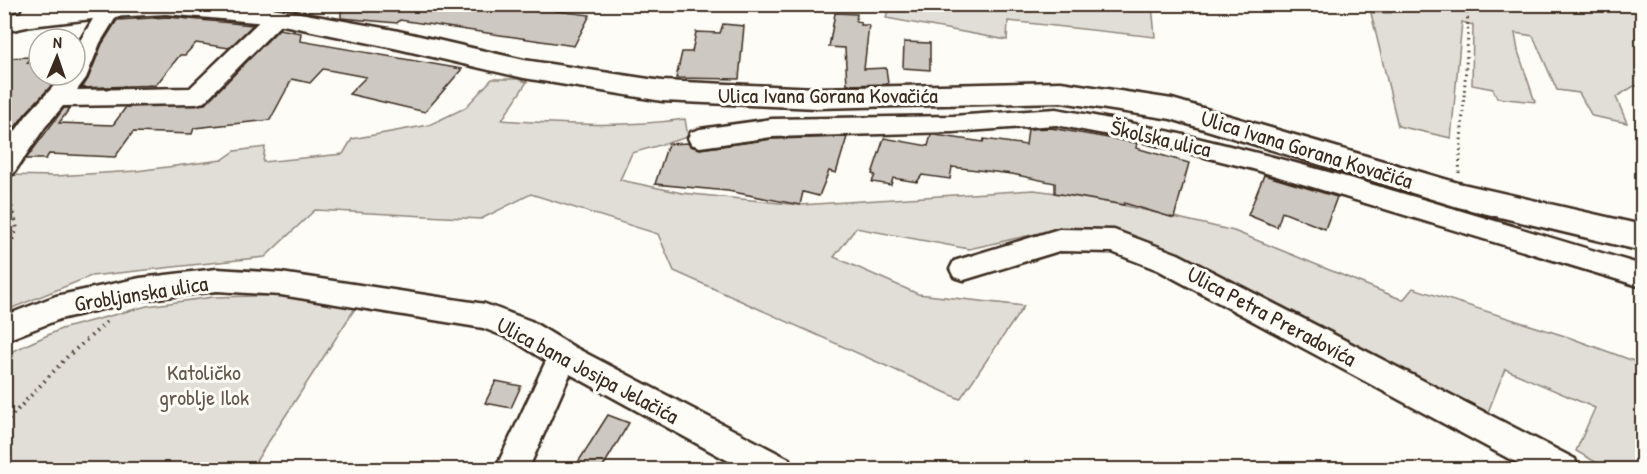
<svg xmlns="http://www.w3.org/2000/svg" width="1647" height="474" viewBox="0 0 1647 474" font-family="'Patrick Hand',sans-serif">
<style>
.green{fill:#e1ded7;stroke:#8e847a;stroke-width:1.5}
.building{fill:#cdc8c2;stroke:#3b2a1e;stroke-width:1.5}
.lines{fill:none;stroke-linecap:round;stroke-linejoin:round}
.street-casing{stroke:#3b2a1e;stroke-width:5}
.secondary-casing{stroke:#3b2a1e;stroke-width:5}
.path-far1{stroke:#3b2a1e;stroke-width:3;stroke-dasharray:1.5 4;stroke-linecap:butt}
.path{stroke:#3b2a1e;stroke-width:4;stroke-dasharray:1.5 5;stroke-linecap:butt}
.street{fill:#fdfcf7;fill-rule:evenodd}
.secondary{fill:#fdfcf7;fill-rule:evenodd}
.labels{text-anchor:middle;stroke-width:6;stroke-linejoin:round;paint-order:stroke}
.street-label{font-size:22px;fill:#3b2a1e;stroke:#fdfcf7}
.park-label{font-size:22px;fill:#64574c;stroke:#fdfcf7}
</style>
<rect width="100%" height="100%" fill="#fdfcf7"/>
<filter id="ink" filterUnits="userSpaceOnUse"><feTurbulence type="fractalNoise" baseFrequency=".0167" numOctaves="2"/><feDisplacementMap in="SourceGraphic" scale="12" xChannelSelector="R" yChannelSelector="G"/><feConvolveMatrix kernelMatrix="1 2 1 2 8 2 1 2 1" color-interpolation-filters="sRGB"/></filter>
<g filter="url(#ink)">
<g class="green">
<polygon points="889,5 1152,5 1155,37 1008,21 1007,40 886,18"/>
<polygon points="1393,5 1642,5 1642,86 1634,86 1616,97 1627,123 1592,116 1579,93 1557,90 1533,36 1515,33 1518,51 1535,102 1497,98 1493,89 1472,85 1473,25 1462,22 1451,138 1398,126 1371,13 1391,13"/>
<path d="M 492,79 L 518,79 L 527,82 L 502,120 C 564,124 623,128 685,119 L 688,137 L 632,153 L 620,180 L 682,193 L 800,205 L 1034,190 L 1088,197 L 1234,231 L 1403,300 L 1413,288 L 1568,337 L 1642,364 L 1642,451 L 1634,448 L 1633,469 L 1608,469 L 1576,451 L 1595,408 L 1505,369 L 1488,412 L 1165,252 L 1096,231 L 1040,233 L 969,249 L 856,228 L 834,257 L 918,294 L 1024,306 L 960,399 L 674,271 L 658,234 L 531,194 L 481,219 L 315,210 L 265,257 L 91,276 L 5,311 L 5,175 L 56,176 L 136,171 L 222,160 L 235,151 L 265,147 L 263,162 L 343,154 L 352,139 L 429,125 L 465,108 Z"/>
<polygon points="293,295 356,307 251,469 5,469 4,355 61,329 147,306 213,297"/>
</g>
<g class="building">
<polygon points="341,4 543,4 559,6 556,11 590,15 574,46 400,20 397,23 341,18"/>
<polygon points="835,13 857,14 856,21 861,22 861,25 869,25 864,69 886,68 888,84 847,85 845,48 829,47"/>
<polygon points="168,17 253,25 229,48 196,43 185,55 180,55 156,85 82,88 88,79 102,44 117,20"/>
<polygon points="723,24 744,26 739,79 676,78 682,52 692,52 696,32 720,33"/>
<polygon points="279,29 301,33 300,41 462,69 425,112 349,94 366,77 323,69 310,83 292,79 270,120 194,128 192,134 133,132 115,157 49,154 46,159 26,159 64,108 70,108 59,123 113,125 126,107 205,104"/>
<polygon points="904,42 930,43 930,70 903,68"/>
<polygon points="31,57 27,63 39,62 39,75 61,75 25,114 10,134 4,135 4,58"/>
<polygon points="1051,128 1137,143 1136,148 1189,163 1174,218 1124,203 1124,205 1055,193 1055,183 1012,174 952,167 950,179 922,175 917,182 893,178 891,185 872,182 875,175 872,174 884,138 928,146 931,135 935,135 983,142 984,139 1026,145 1028,129"/>
<polygon points="847,137 836,173 829,171 819,196 803,192 800,205 728,191 655,184 668,144 688,143 690,146 700,149 772,139"/>
<polygon points="1264,175 1337,197 1325,229 1282,212 1277,227 1248,215"/>
<polygon points="496,381 521,386 511,408 485,403"/>
<polygon points="608,415 629,423 601,470 573,470"/>
</g>
<g class="lines">
<g class="street-casing">
<g id="street">
<polygon points="24,4 46,4 39,23 31,25 23,23 20,18"/>
<polygon points="102,4 118,4 121,9 100,43 86,78 77,90 190,88 270,11 278,9 286,11 289,16 204,102 196,104 63,106 45,127 13,174 4,176 4,147 27,115 64,75 75,75 75,49"/>
<path d="M 1056,109 C 1255,143 1448,208 1642,265 L 1642,287 L 1253,169 L 1141,141 L 1056,125 L 953,132 L 772,137 L 700,147 L 691,144 L 688,138 L 691,132 L 700,129 L 772,119 L 953,116 Z"/>
<polygon points="1059,229 1114,230 1178,254 1575,459 1579,470 1530,470 1158,270 1112,252 1059,251 964,280 954,277 950,269 954,261"/>
<polygon points="217,269 281,273 485,304 531,321 574,347 789,459 793,470 745,470 570,374 528,470 495,470 546,361 511,339 483,328 281,295 217,291 140,300 60,319 4,341 4,316 56,296 140,278"/>
</g>
</g>
<g class="secondary-casing">
<polygon id="secondary" points="77,4 250,4 394,30 524,60 662,81 817,88 1061,82 1172,99 1458,183 1642,225 1642,251 1458,207 1171,119 1061,102 817,108 662,101 524,78 394,48 278,24 166,14 110,17 31,26 4,32 4,15"/>
</g>
<g class="path-far1">
<polyline points="1459,173 1468,35 1467,4"/>
<polyline points="7,185 13,212"/>
</g>
<g class="path">
<polyline points="4,257 17,229 13,211"/>
<polyline points="4,424 68,356 108,321"/>
</g>
<use href="#street" class="street"/>
<use href="#secondary" class="secondary"/>
</g>
</g>
<g class="labels">
<g class="street-label">
<text x="828" y="103">Ulica Ivana Gorana Kovačića</text>
<text transform="translate(1161 138) rotate(13)" y="8">Školska ulica</text>
<text transform="translate(1307 149) rotate(17)" y="8">Ulica Ivana Gorana Kovačića</text>
<text transform="translate(141 293) rotate(-9)" y="8">Grobljanska ulica</text>
<text transform="translate(1272 316) rotate(28)" y="8">Ulica Petra Preradovića</text>
<text transform="translate(588 370) rotate(28)" y="8">Ulica bana Josipa Jelačića</text>
</g>
<g class="park-label">
<text x="204" y="380">Katoličko<tspan x="204" dy="25">groblje Ilok</tspan></text>
</g>
</g>
<rect width="1647" height="474" fill="none" stroke="#fdfcf7" stroke-width="24"/>
<rect x="12" y="12" width="1623" height="450" fill="none" stroke="#3b2a1e" stroke-width="2" filter="url(#ink)"/>
<g transform="translate(57 57) rotate(2)"><circle r="28" fill="#fdfcf7" stroke="#afa8a0" stroke-width="1.5"/>
<path d="M0-4.5L10 22L0 15L-10 22Z" fill="#3b2a1e"/>
<text y="-9" font-size="16" font-weight="bold" text-anchor="middle" fill="#3b2a1e">N</text>
</g>
</svg>
